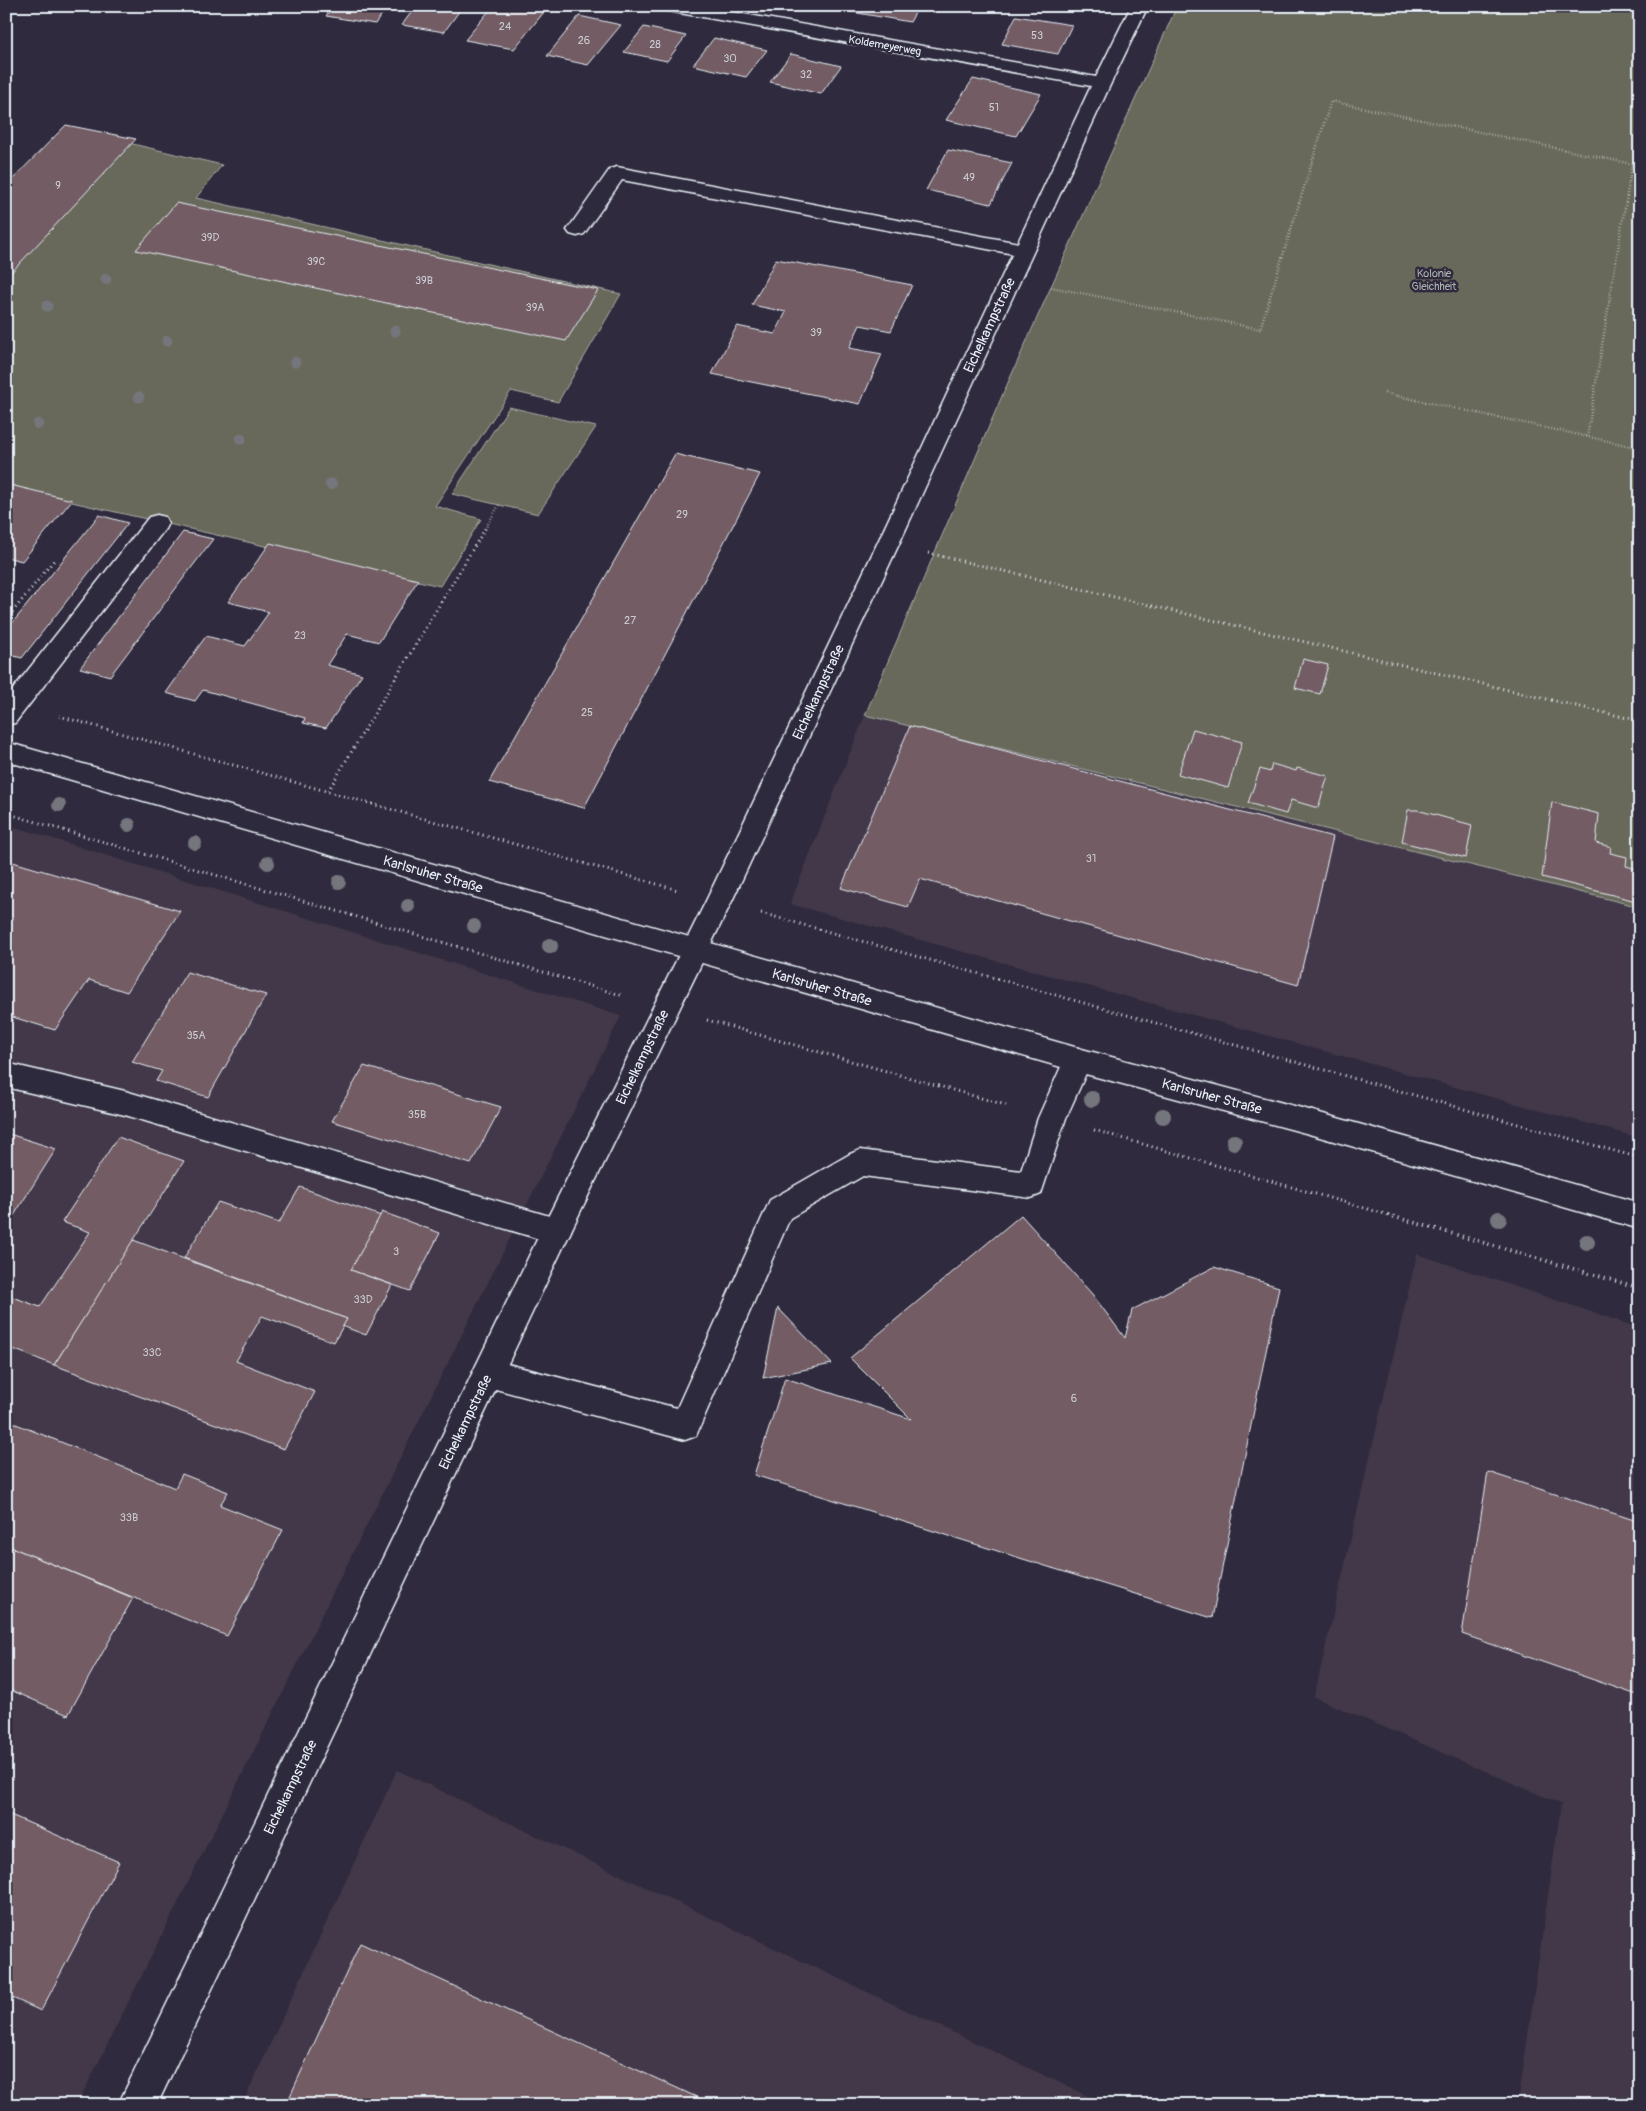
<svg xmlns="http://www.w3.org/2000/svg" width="1646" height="2111" viewBox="0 0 1646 2111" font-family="Pangolin,sans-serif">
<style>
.built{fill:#433949}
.green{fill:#68695a;stroke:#a8ada9}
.building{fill:#735b64;stroke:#e8f1f8}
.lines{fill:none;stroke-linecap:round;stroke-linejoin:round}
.service-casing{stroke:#e8f1f8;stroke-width:3}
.minor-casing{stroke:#e8f1f8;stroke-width:3}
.tertiary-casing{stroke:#e8f1f8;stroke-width:3}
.path-far2{stroke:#e8f1f8;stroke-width:2.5;stroke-dasharray:0.5 2.5;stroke-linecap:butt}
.path-far1{stroke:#e8f1f8;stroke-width:3;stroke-dasharray:1 4;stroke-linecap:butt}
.path{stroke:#e8f1f8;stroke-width:4;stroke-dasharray:1 4.5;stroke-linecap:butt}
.service{fill:#2f2a3d;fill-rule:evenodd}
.minor{fill:#2f2a3d;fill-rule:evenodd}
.tertiary{fill:#2f2a3d;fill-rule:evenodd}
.tree{fill:#75767d}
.labels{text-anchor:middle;stroke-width:5;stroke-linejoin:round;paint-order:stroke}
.number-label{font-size:11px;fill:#cbccd3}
.far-street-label{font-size:11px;fill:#e8f1f8;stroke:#2f2a3d}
.far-park-label{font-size:11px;fill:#aeb4b1;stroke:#2f2a3d}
.street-label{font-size:14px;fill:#e8f1f8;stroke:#2f2a3d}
</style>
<rect width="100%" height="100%" fill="#2f2a3d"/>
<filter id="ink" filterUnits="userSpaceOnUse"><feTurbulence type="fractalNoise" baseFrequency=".02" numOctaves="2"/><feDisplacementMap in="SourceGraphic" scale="10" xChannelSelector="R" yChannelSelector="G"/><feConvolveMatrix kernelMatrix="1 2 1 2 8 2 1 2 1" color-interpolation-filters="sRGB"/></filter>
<g filter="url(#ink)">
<g class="built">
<polygon points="865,715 1640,907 1640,1138 790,904"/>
<polygon points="6,824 621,1016 77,2105 6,2105"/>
<polygon points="1417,1254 1640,1328 1640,2105 1518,2105 1561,1804 1314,1697"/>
<polygon points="397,1770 1107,2105 242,2105"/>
</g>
<g class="green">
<polygon points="1177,6 1640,6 1640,907 865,715 1002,396"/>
<polygon points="120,141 222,165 196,198 621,294 558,402 511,391 435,506 481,519 440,586 6,487 6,231"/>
<polygon points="509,407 596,427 538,514 452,494"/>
</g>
<g class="building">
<polygon points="334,6 388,6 375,24 326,16"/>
<polygon points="416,6 463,6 444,32 402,25"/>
<polygon points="493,6 513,6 544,12 514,49 465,40"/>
<polygon points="817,6 919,6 910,22"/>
<polygon points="1052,6 1085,6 1082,12"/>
<polygon points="579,16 621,25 588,65 547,56"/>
<polygon points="1016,16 1072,25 1058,54 1002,44"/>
<polygon points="644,27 686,36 667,61 624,52"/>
<polygon points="714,38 767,50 746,77 693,65"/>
<polygon points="791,54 841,66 821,94 770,82"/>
<polygon points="973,79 1041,94 1016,136 946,120"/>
<polygon points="66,125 136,139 6,278 6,186"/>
<polygon points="948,150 1012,163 991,204 926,190"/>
<polygon points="176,203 598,290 566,341 136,250"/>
<polygon points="776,259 912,285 891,331 860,325 849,348 882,354 860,404 712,374 737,326 775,334 786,312 752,305"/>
<polygon points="675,454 760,474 584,808 489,782"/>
<polygon points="6,484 72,500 22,561 6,557"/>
<polygon points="99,515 128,523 22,658 6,654 6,631"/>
<polygon points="183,532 213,539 110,676 80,668"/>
<polygon points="270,543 418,580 379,642 347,634 327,665 362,674 326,728 303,723 305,718 203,690 195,701 166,693 206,636 245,646 269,612 228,602"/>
<polygon points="1303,659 1328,665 1320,694 1295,688"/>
<polygon points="910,726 1333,837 1298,985 920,879 908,907 841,888"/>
<polygon points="1193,729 1242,742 1228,788 1178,774"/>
<polygon points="1272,764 1296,771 1297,768 1328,776 1318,808 1291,800 1286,814 1248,803 1260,769 1270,772"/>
<polygon points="1552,802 1599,814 1596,843 1611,847 1610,853 1627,857 1626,866 1640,870 1640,902 1542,877"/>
<polygon points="1408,810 1417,810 1472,825 1466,858 1402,842"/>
<polygon points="6,860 180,911 127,992 89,980 55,1030 6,1015"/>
<polygon points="187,972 266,995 208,1097 156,1081 162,1071 132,1062"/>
<polygon points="364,1066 501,1107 471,1164 332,1121"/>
<polygon points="6,1133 56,1149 6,1228"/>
<polygon points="118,1137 184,1161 54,1365 13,1349 6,1361 6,1301 10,1296 40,1307 90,1232 62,1222"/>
<polygon points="300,1187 381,1216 351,1270 392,1285 366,1335 342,1326 347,1319 184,1258 218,1202 279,1223"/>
<polygon points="382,1212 440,1233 410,1291 351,1270"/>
<polygon points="1021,1215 1092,1294 1125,1338 1132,1310 1214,1267 1279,1287 1212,1618 754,1475 785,1378 911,1419 850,1358"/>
<polygon points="133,1240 347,1319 334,1342 262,1316 236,1361 315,1392 284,1449 54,1365"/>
<polygon points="778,1308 832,1364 763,1378"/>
<polygon points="6,1420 175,1488 182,1474 228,1492 220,1505 283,1530 227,1636 6,1545"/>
<polygon points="1488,1472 1640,1522 1640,1696 1462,1634"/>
<polygon points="6,1545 133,1598 68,1715 6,1688"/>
<polygon points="6,1813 119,1862 41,2011 6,1995"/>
<polygon points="360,1943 714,2105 286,2105"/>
</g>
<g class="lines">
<g class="service-casing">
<g id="service">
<polygon points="617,167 1024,244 1031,246 1034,250 1031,254 1024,256 622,180 584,234 577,236 570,234 567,230 570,226 610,169"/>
<polygon points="157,515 165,517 168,523 165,529 15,723 6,725 6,698 149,517"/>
<polygon points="1078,1048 1088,1052 1092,1060 1066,1118 1041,1194 1031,1198 863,1176 790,1218 696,1436 685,1440 477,1384 473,1374 477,1364 488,1359 677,1408 770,1200 850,1154 860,1150 1021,1171 1038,1118 1064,1060 1068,1052"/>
<polygon points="6,1063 125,1091 556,1218 566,1221 571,1231 566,1241 556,1244 125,1115 6,1087"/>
</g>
</g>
<g class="minor-casing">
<polygon id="minor" points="660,6 699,6 1096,77 1131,6 1148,6 1111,83 899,544 732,901 566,1241 157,2105 118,2105 546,1221 706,901 877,544 1091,86 668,11 662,10"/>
</g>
<g class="tertiary-casing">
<polygon id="tertiary" points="6,742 1078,1048 1309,1110 1640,1203 1640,1229 1309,1134 1078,1072 6,761"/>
</g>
<g class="path-far2">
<polyline points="1051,287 1260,329 1331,101 1632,164 1587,437"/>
<polyline points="1384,393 1640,448"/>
<polyline points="485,529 499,505"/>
</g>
<g class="path-far1">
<polyline points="928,553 1640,721"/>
<polyline points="6,620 55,559"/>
<polyline points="59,716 678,890"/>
<polyline points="328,791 486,527"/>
<polyline points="6,813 624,996"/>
<polyline points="761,913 1640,1158"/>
<polyline points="707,1020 1009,1106"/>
<polyline points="1094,1130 1392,1216"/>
</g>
<polyline class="path" points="1388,1215 1640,1288"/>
<use href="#service" class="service"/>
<use href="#minor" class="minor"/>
<use href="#tertiary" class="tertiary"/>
</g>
<g class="tree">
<circle cx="106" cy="279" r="5.5"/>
<circle cx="47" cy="306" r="5.5"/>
<circle cx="395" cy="331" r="5.5"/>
<circle cx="167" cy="341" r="5.5"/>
<circle cx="295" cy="362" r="5.5"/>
<circle cx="139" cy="397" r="5.5"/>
<circle cx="38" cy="424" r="5.5"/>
<circle cx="241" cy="439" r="5.5"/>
<circle cx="331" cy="484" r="6"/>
<circle cx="59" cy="805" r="7"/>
<circle cx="129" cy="825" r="7"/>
<circle cx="195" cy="843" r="7"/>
<circle cx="268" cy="863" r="7"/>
<circle cx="339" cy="882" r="7"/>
<circle cx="408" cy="906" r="7"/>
<circle cx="474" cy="926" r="7"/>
<circle cx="550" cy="946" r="8"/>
<circle cx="1092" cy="1099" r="8"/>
<circle cx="1163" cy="1116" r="8"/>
<circle cx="1234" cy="1142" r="8"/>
<circle cx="1499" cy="1219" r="8"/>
<circle cx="1587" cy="1242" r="8"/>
</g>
</g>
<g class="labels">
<g class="number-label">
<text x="505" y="30">24</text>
<text x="1037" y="39">53</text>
<text x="584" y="44">26</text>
<text x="655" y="48">28</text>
<text x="730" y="62">30</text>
<text x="806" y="78">32</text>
<text x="994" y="111">51</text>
<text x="969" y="181">49</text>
<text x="58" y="189">9</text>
<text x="210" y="241">39D</text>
<text x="316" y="265">39C</text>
<text x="424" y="284">39B</text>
<text x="535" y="311">39A</text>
<text x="816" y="336">39</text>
<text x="682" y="518">29</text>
<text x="630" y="624">27</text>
<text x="300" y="639">23</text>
<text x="587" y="716">25</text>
<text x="1091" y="862">31</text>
<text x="196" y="1039">35A</text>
<text x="417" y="1118">35B</text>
<text x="396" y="1255">3</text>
<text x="363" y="1303">33D</text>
<text x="152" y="1356">33C</text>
<text x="1074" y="1402">6</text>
<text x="129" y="1521">33B</text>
</g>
<g class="far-street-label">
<text transform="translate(885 45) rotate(10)" y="4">Koldemeyerweg</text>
</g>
<g class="far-park-label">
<text x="1434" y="277">Kolonie<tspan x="1434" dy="13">Gleichheit</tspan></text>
</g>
<g class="street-label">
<text transform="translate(989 325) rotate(-65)" y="5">Eichelkampstraße</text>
<text transform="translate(818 692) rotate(-65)" y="5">Eichelkampstraße</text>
<text transform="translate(433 874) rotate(16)" y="5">Karlsruher Straße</text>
<text transform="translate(822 987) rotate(16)" y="5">Karlsruher Straße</text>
<text transform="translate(642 1057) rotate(-64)" y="5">Eichelkampstraße</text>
<text transform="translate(1212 1096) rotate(15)" y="5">Karlsruher Straße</text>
<text transform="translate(465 1422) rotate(-64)" y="5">Eichelkampstraße</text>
<text transform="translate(290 1787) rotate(-64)" y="5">Eichelkampstraße</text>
</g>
</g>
<rect width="1646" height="2111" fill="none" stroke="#2f2a3d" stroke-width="25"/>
<rect x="12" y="12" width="1621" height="2086" fill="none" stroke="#e8f1f8" stroke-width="2" filter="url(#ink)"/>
</svg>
